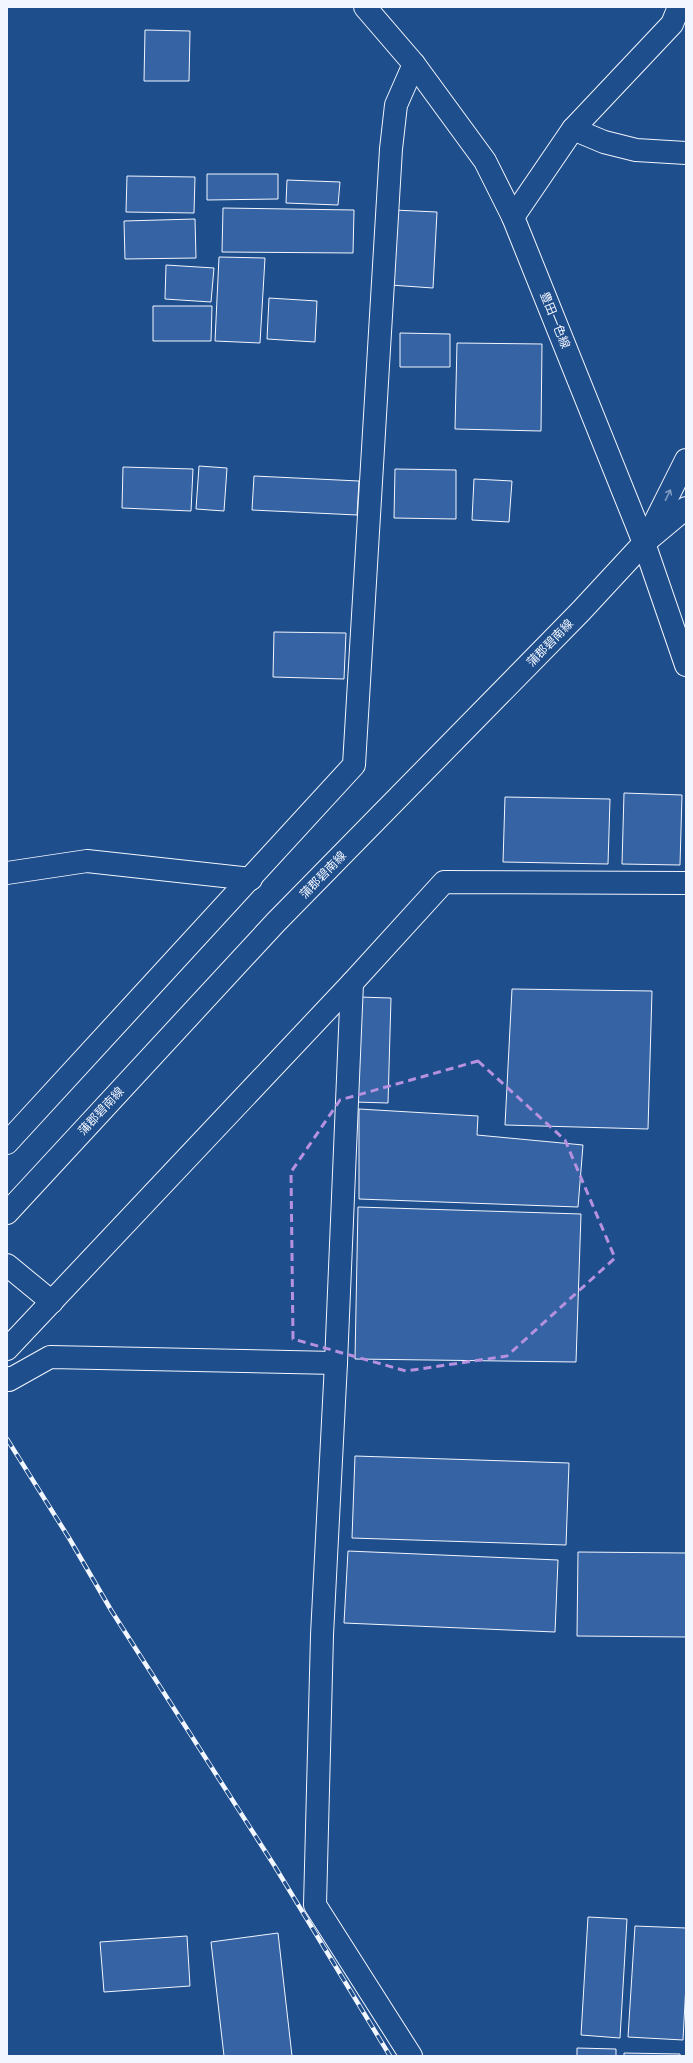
<svg xmlns="http://www.w3.org/2000/svg" width="693" height="2063" viewBox="0 0 693 2063" font-family="'DejaVu Sans','Noto Sans JP',sans-serif">
<style>
.building{fill:#3563a3;stroke:#f2f6ff}
.lines{fill:none;stroke-linecap:round;stroke-linejoin:round}
.street-casing{stroke:#f2f6ff;stroke-width:24}
.secondary-casing{stroke:#f2f6ff;stroke-width:24}
.primary-casing{stroke:#f2f6ff;stroke-width:24}
.street{stroke:#1f4e8c;stroke-width:22}
.secondary{stroke:#1f4e8c;stroke-width:22}
.primary{stroke:#1f4e8c;stroke-width:22}
.rail-casing{stroke:#f2f6ff;stroke-width:4.5}
.rail{stroke:#1f4e8c;stroke-width:3;stroke-dasharray:9;stroke-linecap:butt}
.oneway{stroke:#7e9ac0}
.marked{fill:none;stroke:#b691df;stroke-width:3;stroke-dasharray:8 5;stroke-linejoin:round}
.labels{text-anchor:middle;stroke-width:3;stroke-linejoin:round;paint-order:stroke}
.street-label{font-size:12px;fill:#f2f6ff;stroke:#1f4e8c}
</style>
<rect width="100%" height="100%" fill="#1f4e8c"/>
<g class="building">
<polygon points="145,30 190,31 189,81 144,81"/>
<polygon points="207,174 278,174 278,199 207,200"/>
<polygon points="127,176 195,177 194,213 126,212"/>
<polygon points="287,180 340,182 338,205 286,203"/>
<polygon points="223,208 354,210 353,253 222,252"/>
<polygon points="394,210 437,212 433,288 390,285"/>
<polygon points="195,219 196,258 125,259 124,221"/>
<polygon points="219,257 265,258 260,343 215,341"/>
<polygon points="166,265 214,268 211,302 165,299"/>
<polygon points="269,298 317,301 315,342 267,339"/>
<polygon points="153,306 212,306 211,341 153,341"/>
<polygon points="400,333 450,334 450,367 400,367"/>
<polygon points="457,343 542,344 541,431 455,429"/>
<polygon points="199,466 227,468 224,511 196,509"/>
<polygon points="123,467 193,469 191,511 122,508"/>
<polygon points="395,469 456,470 456,519 394,518"/>
<polygon points="254,476 359,481 357,515 252,510"/>
<polygon points="474,479 512,481 509,522 472,520"/>
<polygon points="274,632 346,633 344,679 273,677"/>
<polygon points="624,793 682,795 680,865 622,864"/>
<polygon points="505,797 610,799 608,864 503,862"/>
<polygon points="512,989 652,991 648,1129 505,1125"/>
<polygon points="358,997 391,998 388,1103 355,1102"/>
<polygon points="359,1109 478,1116 477,1135 583,1145 578,1207 359,1199"/>
<polygon points="358,1207 581,1214 576,1362 355,1359"/>
<polygon points="355,1456 569,1463 566,1545 352,1538"/>
<polygon points="348,1551 558,1560 555,1632 344,1623"/>
<polygon points="578,1552 686,1553 686,1637 577,1636"/>
<polygon points="588,1917 627,1919 620,2038 581,2035"/>
<polygon points="635,1926 686,1928 686,1984 683,2040 628,2037"/>
<polygon points="278,1933 292,2056 224,2056 211,1942"/>
<polygon points="187,1936 190,1986 104,1992 100,1942"/>
<polygon points="577,2048 616,2049 616,2056 577,2056"/>
<polygon points="624,2053 680,2054 680,2056 624,2056"/>
</g>
<g class="lines">
<g class="street-casing">
<g id="street">
<polyline points="573,129 604,142 636,150 686,153"/>
<polyline points="513,217 573,129 672,24 679,7"/>
<polyline points="7,873 87,861 251,879"/>
<polyline points="352,983 336,1363 322,1635 315,1905 411,2056"/>
<polyline points="7,1143 354,765 391,149 396,105 414,64"/>
<polyline points="7,1265 52,1302"/>
<polyline points="7,1349 352,983 444,882 686,883"/>
<polyline points="7,1378 9,1380 50,1357 336,1363"/>
</g>
</g>
<g class="secondary-casing">
<g id="secondary">
<polyline points="648,536 686,460"/>
<polyline points="7,1213 276,922 581,611 644,543 686,508"/>
</g>
</g>
<g class="primary-casing">
<polyline id="primary" points="365,7 414,64 485,161 513,217 644,543 686,665"/>
</g>
<use href="#street" class="street"/>
<use href="#secondary" class="secondary"/>
<use href="#primary" class="primary"/>
<g class="rail-casing">
<polyline id="rail" points="7,1439 69,1538 111,1610 274,1865 390,2056"/>
</g>
<use href="#rail" class="rail"/>
</g>
<defs><path id="oneway-shaft" d="M-6 0H5M1.5-3L5.5 0L1.5 3" fill="none" stroke-width="1.6" stroke-linecap="round" stroke-linejoin="round"/></defs>
<use class="oneway" href="#oneway-shaft" transform="translate(668 495) rotate(-64)"/>
<path class="marked" d="M 478,1061 L 565,1140 L 615,1258 L 507,1356 L 406,1371 L 293,1339 L 291,1172 L 340,1100 Z"/>
<g class="labels">
<g class="street-label">
<text transform="translate(555 320) rotate(68)" y="4">豊田一色線</text>
<text transform="translate(550 643) rotate(-46)" y="4">蒲郡碧南線</text>
<text transform="translate(323 875) rotate(-46)" y="4">蒲郡碧南線</text>
<text transform="translate(101 1111) rotate(-47)" y="4">蒲郡碧南線</text>
</g>
</g>
<rect width="693" height="2063" fill="none" stroke="#f2f6ff" stroke-width="16"/>
</svg>
